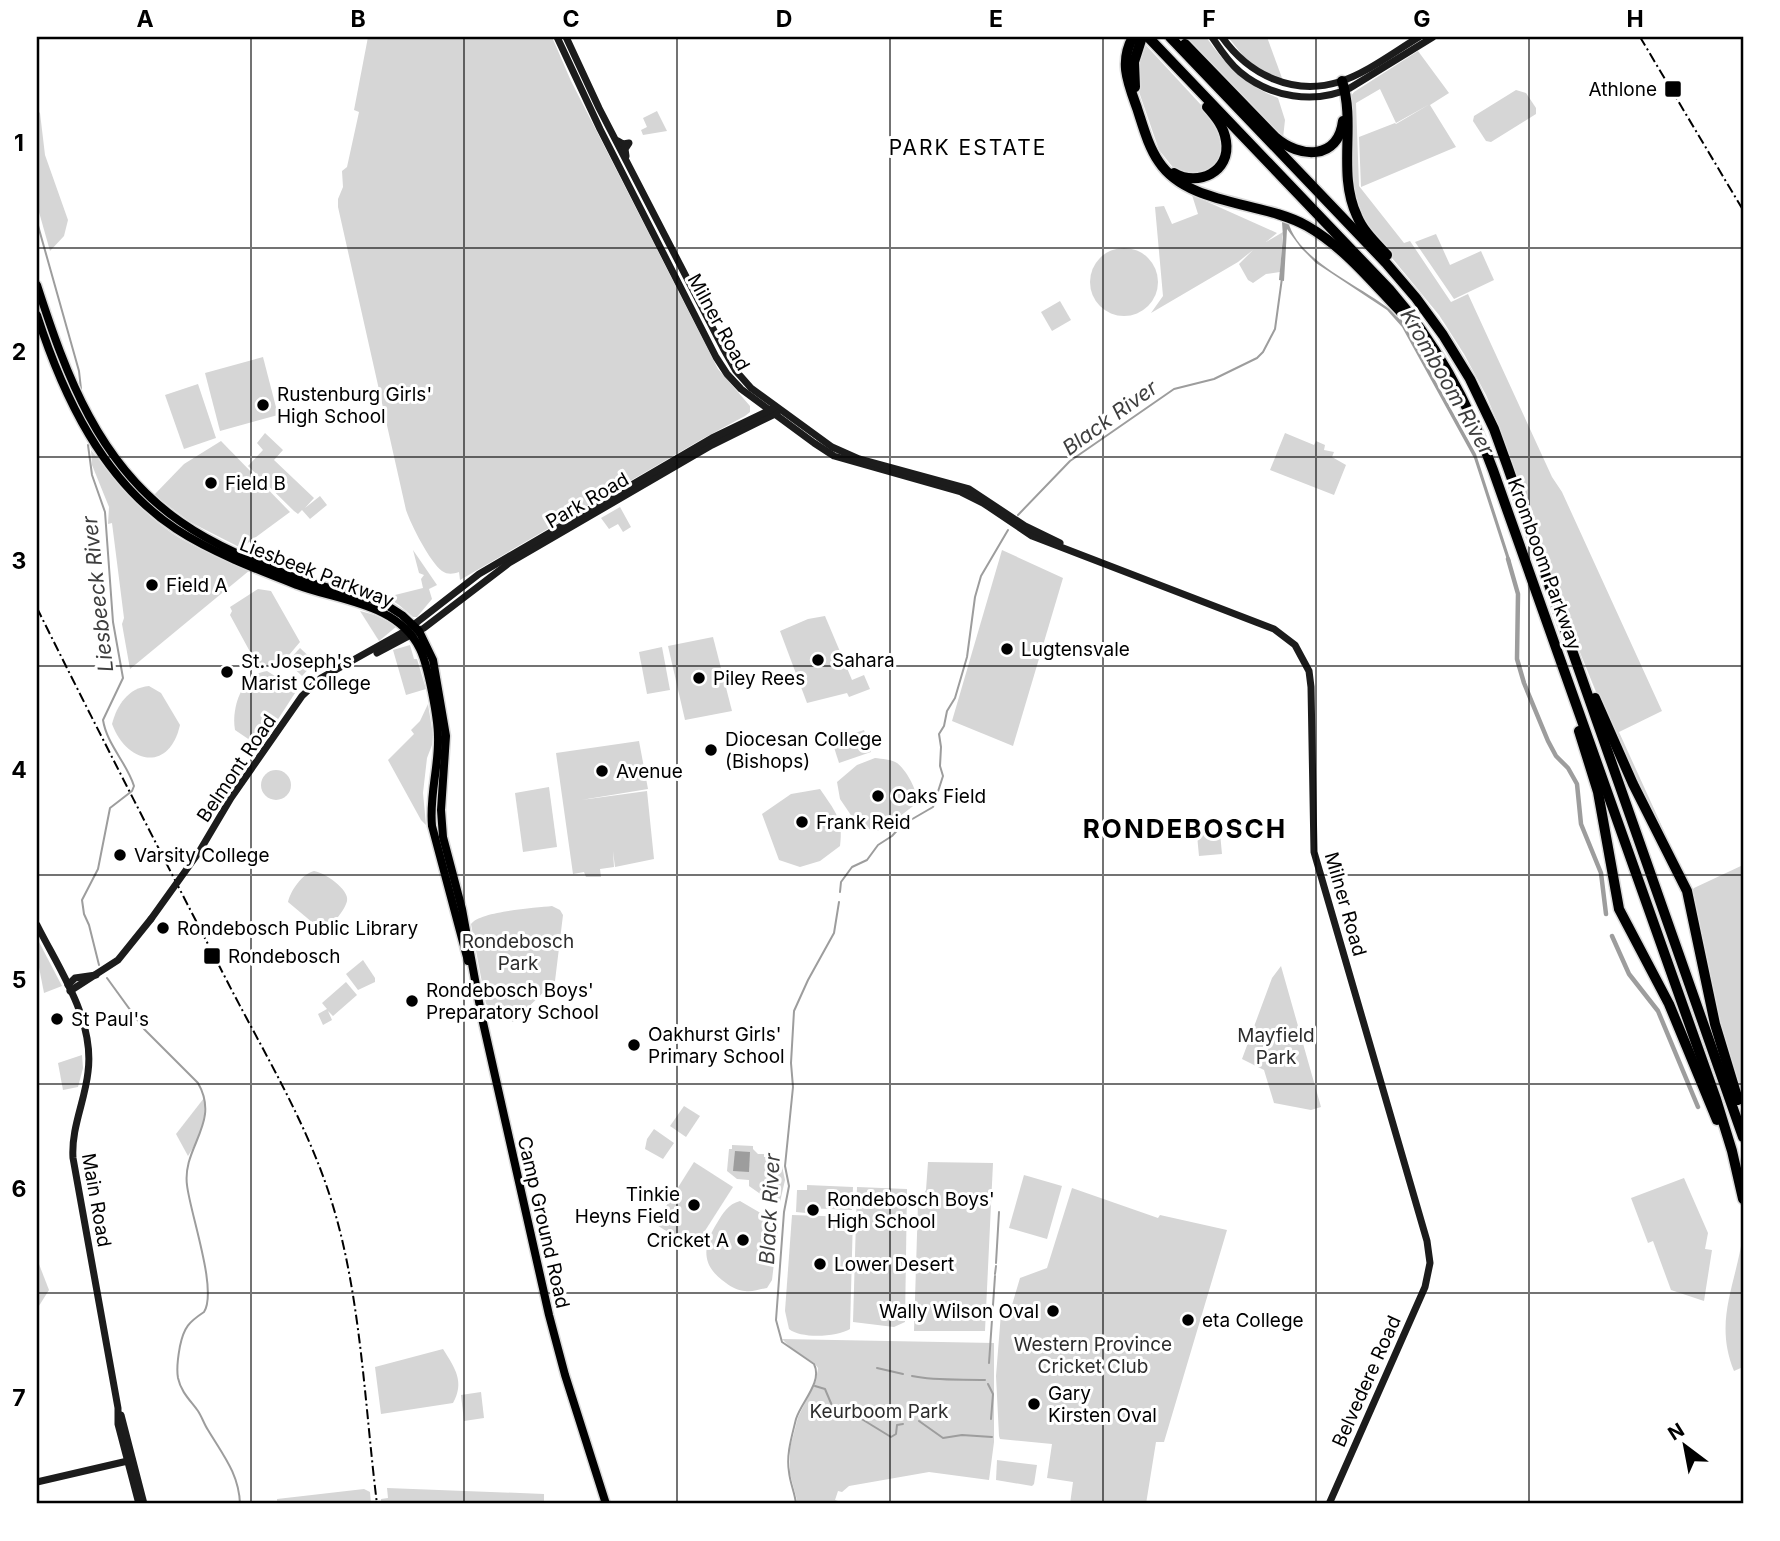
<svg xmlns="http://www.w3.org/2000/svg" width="1780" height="1541" viewBox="0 0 1780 1541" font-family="Inter,sans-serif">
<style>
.green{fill:#d6d6d6}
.water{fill:#9d9d9d}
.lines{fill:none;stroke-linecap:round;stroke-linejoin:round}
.stream{stroke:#9d9d9d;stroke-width:2}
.canal{stroke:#9d9d9d;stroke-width:4.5}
.primary-casing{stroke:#dbdbdb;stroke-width:11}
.highway-casing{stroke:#dbdbdb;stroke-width:13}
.secondary{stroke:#1c1c1c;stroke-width:7}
.primary{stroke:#000;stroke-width:8}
.highway{stroke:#000;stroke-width:10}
.rail{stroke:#000;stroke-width:2;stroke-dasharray:10 3.5 2 3.5;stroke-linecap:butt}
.secondary-bridge{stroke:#1c1c1c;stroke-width:7}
.grid{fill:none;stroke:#000;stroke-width:2;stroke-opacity:0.55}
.poi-dot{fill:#000;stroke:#fff;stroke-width:2.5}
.labels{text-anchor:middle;stroke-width:6;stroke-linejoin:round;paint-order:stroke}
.poi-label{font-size:19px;fill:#000;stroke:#fff;text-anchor:start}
.street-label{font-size:19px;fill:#000;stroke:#fff}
.park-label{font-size:19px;fill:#2d2d2d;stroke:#fff}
.neighbourhood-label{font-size:21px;letter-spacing:2px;fill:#000;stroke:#fff}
.water-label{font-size:21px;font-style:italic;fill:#3e3e3e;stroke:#fff}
.district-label{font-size:26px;font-weight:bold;letter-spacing:2px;fill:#000;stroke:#fff}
.neatline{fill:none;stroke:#000;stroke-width:2.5}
.grid-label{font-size:23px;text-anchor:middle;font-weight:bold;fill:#000}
</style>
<rect width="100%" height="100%" fill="#fff"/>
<g class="green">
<path d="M 368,37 L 552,37 L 571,81 L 718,369 L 750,406 L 750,412 L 745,416 L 704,438 L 460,580 L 459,572 C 453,574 448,575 442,571 C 430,562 411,525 406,510 L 338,207 L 338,199 L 343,187 L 342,171 L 347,167 L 359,112 L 354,110 Z"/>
<path d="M 1182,37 L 1206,37 C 1226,65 1245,85 1278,98 L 1285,120 L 1283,138 Z"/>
<polygon points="1228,37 1267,37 1282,78 1269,78 1244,57"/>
<polygon points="1143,42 1214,119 1223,137 1221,162 1200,176 1175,170 1159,150 1138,89 1136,73"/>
<polygon points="1418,51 1449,93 1430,105 1456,147 1361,187 1359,137 1395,123 1396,124 1430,104 1396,123 1380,89 1356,103 1359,186 1404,243 1410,241 1451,302 1468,294 1552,477 1562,492 1662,711 1619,732 1670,844 1668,845 1616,741 1570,628 1501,431 1486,395 1464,354 1439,315 1364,224 1352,190 1351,96 1354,92"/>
<polygon points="1516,90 1526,93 1536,108 1536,114 1491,142 1486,141 1473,121 1474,116"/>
<polygon points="37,110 40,113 45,155 68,220 64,236 50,251 37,205"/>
<polygon points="657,111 667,131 643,135 641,130 647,127 643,118"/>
<polygon points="1192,195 1277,233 1266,242 1283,232 1280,272 1266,274 1253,283 1248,280 1239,264 1253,250 1238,262 1151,313 1163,296 1155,207 1164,206 1172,224 1198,214"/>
<polygon points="1436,234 1450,265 1481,251 1494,280 1454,299 1415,242"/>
<circle cx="1124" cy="282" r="34"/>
<polygon points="1060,301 1071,320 1052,331 1041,312"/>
<polygon points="263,357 278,415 220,431 205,373"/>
<polygon points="198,384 216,438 184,449 165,395"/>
<polygon points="265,433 283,450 274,460 314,498 305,508 320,496 327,505 310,519 302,510 298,514 294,511 248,466 263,450 257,443"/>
<polygon points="1285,433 1314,445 1316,441 1325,445 1324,450 1334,452 1332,457 1346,465 1334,495 1270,470"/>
<polygon points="221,441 290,512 241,548 190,522 154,495 184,464"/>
<path d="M 91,450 C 119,484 145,519 185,541 C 205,552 228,561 250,570 L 130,669 L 122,624 L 124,618 L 112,523 L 108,524 L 109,507 L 92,465 Z"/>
<polygon points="620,507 631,527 623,532 618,524 609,529 601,518"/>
<polygon points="413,550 437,585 429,589 432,599 417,617 413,617 399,605 387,597 423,588 421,579 424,575 419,573"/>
<polygon points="1002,550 1063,578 1013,746 952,721"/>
<polygon points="258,589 271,591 300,642 289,655 260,670 230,615 232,611 230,607"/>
<polygon points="360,611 375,615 397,626 379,641"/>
<polygon points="825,616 852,680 864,675 870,689 849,697 847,693 807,703 780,631 808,619"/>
<polygon points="713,637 732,711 685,720 668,646"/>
<polygon points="410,645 414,659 417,659 426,689 406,695 393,650"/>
<polygon points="662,647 670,690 647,694 639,652"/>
<polygon points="300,648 315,662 302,676 287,662"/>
<path d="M 267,671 L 297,690 L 260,747 L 235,730 C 231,708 242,674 267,671 Z"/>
<path d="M 149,686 L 161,693 L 180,725 C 169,773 127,764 112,724 C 117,705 128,688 149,686 Z"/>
<polygon points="428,704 433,735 432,745 427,758 423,793 426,825 421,820 388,760 414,734 411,730 420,721"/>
<polygon points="864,730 871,752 839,763 832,741"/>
<polygon points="639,741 648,789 581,800 647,791 654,859 615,867 613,851 614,867 600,869 601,877 586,877 584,872 573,874 556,753"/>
<path d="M 875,758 C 882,759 891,759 897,763 C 907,771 918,791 917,803 L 882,830 L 874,831 L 857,824 L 840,799 L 837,782 L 857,765 Z"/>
<circle cx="276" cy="785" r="15"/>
<polygon points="549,787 557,847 523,852 515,793"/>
<path d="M 820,789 C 834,810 844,819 840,846 L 820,861 L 800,867 L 779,860 L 762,814 L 791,794 Z"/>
<polygon points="1220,833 1222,854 1199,856 1197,835"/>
<polygon points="1743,865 1743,1104 1722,1038 1691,892 1694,888"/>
<path d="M 314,871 C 324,872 350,890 347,901 C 345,910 333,924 326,929 L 319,928 L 288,902 C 291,890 302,874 314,871 Z"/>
<path d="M 552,906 L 560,910 L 563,915 L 555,981 L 513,1022 L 486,1004 L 471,924 C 480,911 535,908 552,906 Z"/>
<polygon points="37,942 39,942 62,986 44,993 37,957"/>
<polygon points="363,960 375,978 375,982 358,990 346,974"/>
<polygon points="1281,966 1321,1107 1311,1110 1274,1103 1264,1070 1242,1059 1272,978"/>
<polygon points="346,982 357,995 333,1016 328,1011 332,1020 323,1025 318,1014 327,1009 322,1003"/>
<polygon points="82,1055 83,1068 78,1087 63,1090 58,1063"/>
<path d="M 204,1098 C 207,1119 199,1139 188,1156 L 176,1134 Z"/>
<polygon points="684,1106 700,1116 686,1137 670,1126"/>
<polygon points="654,1129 674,1143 663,1159 645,1149 647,1139"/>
<polygon points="732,1145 753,1146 753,1149 758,1154 764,1154 764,1157 770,1157 782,1166 785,1180 780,1202 772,1202 749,1186 749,1180 737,1179 727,1171 729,1149 732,1149"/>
<polygon points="694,1162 733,1187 694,1248 655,1224"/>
<polygon points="928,1162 993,1163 985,1331 914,1331 918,1203 926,1190"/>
<polygon points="1024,1175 1062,1186 1047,1239 1009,1228"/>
<polygon points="1684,1178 1708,1233 1705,1249 1712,1250 1704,1301 1671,1290 1653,1241 1648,1243 1631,1198"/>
<polygon points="807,1185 853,1187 852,1210 807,1208 806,1213 796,1212 797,1190 807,1190"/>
<polygon points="857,1187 907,1189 905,1322 894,1327 853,1322"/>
<polygon points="1072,1188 1158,1218 1160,1215 1227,1230 1164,1442 1156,1442 1146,1504 1070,1504 1073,1482 1047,1478 1052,1444 1000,1439 999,1436 996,1376 1001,1313 1009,1315 1020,1278 1047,1268"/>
<path d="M 740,1201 L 771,1219 L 778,1229 L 772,1280 L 767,1288 C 760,1289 753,1292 745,1291 C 739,1291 731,1287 726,1283 C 701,1266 702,1247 717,1223 C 723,1213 728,1204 740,1201 Z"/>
<path d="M 792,1215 L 853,1217 L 850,1329 C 837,1337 801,1339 789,1329 L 785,1311 Z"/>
<path d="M 1743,1233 L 1743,1367 L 1734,1371 C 1713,1320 1737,1283 1743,1233 Z"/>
<polygon points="37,1259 49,1290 37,1309"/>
<polygon points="782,1339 994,1343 994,1442 989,1480 929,1472 849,1486 842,1492 838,1491 835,1500 838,1501 836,1503 798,1504 790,1474 790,1448 798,1417 816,1381 818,1368 814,1363 791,1348"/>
<path d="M 443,1349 C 455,1368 465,1382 453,1403 L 381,1414 L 375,1367 Z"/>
<polygon points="481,1392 484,1418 464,1421 461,1395"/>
<polygon points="997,1460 1037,1465 1034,1484 1032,1486 996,1480"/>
<polygon points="387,1488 544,1494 544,1504 381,1504 381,1499 388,1498"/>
<polygon points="364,1489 370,1492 371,1504 277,1504 277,1499"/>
</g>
<g class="water">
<path d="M 1288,221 C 1299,265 1370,288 1401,319 L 1476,454 L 1511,562 L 1508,563 L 1474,458 L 1402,327 L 1387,310 L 1316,263 L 1301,248 L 1287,229 L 1284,281 L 1279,280 L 1283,237 L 1282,222 Z"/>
<polygon points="735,1151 750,1152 749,1172 733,1171"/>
</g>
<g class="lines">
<g class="stream">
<polyline points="37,222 79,371 81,389"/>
<path d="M 88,445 L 92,475 L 105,512 L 113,622 L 123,678 L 103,720 C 107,745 127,763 134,786 L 132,791 L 110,808 L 98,869 L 82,900 L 84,914 L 89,925 L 99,965"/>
<polyline points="1018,515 1070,461 1174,389 1214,379 1257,358 1263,352 1275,329 1282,278"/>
<polyline points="840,892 841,882 852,867 867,860 878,845 892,836 902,825 933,807 943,776 940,766 941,747 939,734 944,726 947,711 955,698 967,657 975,597 981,576 1008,530"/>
<path d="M 107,978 L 144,1029 L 198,1083 C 221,1123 182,1147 187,1185 C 190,1213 218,1290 204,1312 C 189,1322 184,1327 180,1346 C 178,1357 176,1367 178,1378 C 181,1392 190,1400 198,1411 C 202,1417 204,1424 208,1430 C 223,1455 239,1474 240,1504"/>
<polyline points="996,1263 999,1212"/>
<polyline points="995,1274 996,1266"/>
<polyline points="989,1363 995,1276"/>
<polyline points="877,1368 903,1374"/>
<path d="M 912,1376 C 936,1381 961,1379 985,1380"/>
<polyline points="988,1384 993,1394 991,1419"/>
<polyline points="815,1386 825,1389 833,1408 847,1410 891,1437 896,1434 897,1425 903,1424"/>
<polyline points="919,1421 943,1438 962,1435 992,1437"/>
<path d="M 796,1504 C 795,1493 790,1483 789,1472 C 786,1454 792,1436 796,1419 C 801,1402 823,1382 814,1364 L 782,1342 L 776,1320 L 784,1212 L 789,1186 L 785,1166 L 793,1087 L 791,1063 L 794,1011 L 808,980 L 834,933 L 839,902"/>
</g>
<g class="canal">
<polyline points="1508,559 1518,594 1517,659 1524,683 1548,741 1556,756 1568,768 1577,784 1581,824 1601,873 1606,914"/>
<polyline points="1612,936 1629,974 1658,1011 1698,1107"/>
</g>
<g class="primary-casing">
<g id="primary">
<path d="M 37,285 C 66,375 99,466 181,522 C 215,546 258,563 296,578 C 326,589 359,593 388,606 L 402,615 L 419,631 L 433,660 L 446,736 L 441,810 L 443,837 L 462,909 L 482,1018 L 549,1315 L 565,1375 L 606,1504"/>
<path d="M 37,315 C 63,396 103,481 176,529 C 211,552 258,570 297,585 C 339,601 398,603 420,649 C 428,665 438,718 438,737 C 439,767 429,795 432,826 L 468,961"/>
</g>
</g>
<g class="highway-casing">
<g id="highway">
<path d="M 1133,37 C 1119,62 1128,83 1137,108 C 1143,126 1148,146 1159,162 C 1188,206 1263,201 1307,226 C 1344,247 1372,282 1401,312"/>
<path d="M 1148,37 L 1390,290 C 1437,344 1469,404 1493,470 L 1716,1099 L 1732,1151 L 1743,1199"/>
<polyline points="1170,37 1386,263 1416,298 1443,335 1470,379 1494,429 1507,465 1743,1137"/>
<path d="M 1185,44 L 1275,137 C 1300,159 1338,160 1343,121"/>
<path d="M 1342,81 C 1356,124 1337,174 1357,216 C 1363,231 1376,243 1387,255"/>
<polyline points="1135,87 1134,62 1142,37"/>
<path d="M 1174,173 C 1198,187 1231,172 1226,141 C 1224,127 1216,117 1207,107"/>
<polyline points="1595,698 1633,784 1687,891 1715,1024 1738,1100"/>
<polyline points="1579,731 1598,792 1619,909 1669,1004 1717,1120"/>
</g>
</g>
<g class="secondary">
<polyline points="557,37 600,129 716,357 727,374 741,389 814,443 834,456 961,492 983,503 1032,536 1274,629 1295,645 1309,671 1311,687 1314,852 1427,1241 1430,1263 1425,1287 1329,1504"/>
<polyline points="566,37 599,108 723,348 736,371 751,388 832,447 859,459 969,489 1025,526 1060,543"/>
<path d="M 1212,37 C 1220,49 1228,62 1240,72 C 1270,97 1314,105 1350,88 L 1433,37"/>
<path d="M 1222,37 C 1249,75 1293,96 1339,82 C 1367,73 1394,52 1419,37"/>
<polyline points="618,141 623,144 629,143 625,149 626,156"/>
<polyline points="377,653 424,628 509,563 712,445 777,413"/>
<polyline points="199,852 231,798 302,696 321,678 407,630 479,574 712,438 772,409"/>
<path d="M 37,925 C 59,969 95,1020 88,1072 C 85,1101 71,1128 73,1158 L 118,1408 L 118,1424 L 139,1504"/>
<polyline points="68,985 75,978 96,975"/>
<polyline points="70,991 118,960 151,919"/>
<polyline points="121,1415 144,1504"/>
<polyline points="37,1482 132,1460"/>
</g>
<use href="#primary" class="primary"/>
<use href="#highway" class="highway"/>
<g class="rail">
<polyline points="1640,37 1743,210"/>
<path d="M 37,608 C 99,733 163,857 227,981 C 265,1055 309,1126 333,1206 C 361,1298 365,1408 377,1504"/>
</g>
<polyline class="secondary-bridge" points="151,919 199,852"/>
</g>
<path class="grid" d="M 251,37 L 251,1504M 464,37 L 464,1504M 677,37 L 677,1504M 890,37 L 890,1504M 1103,37 L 1103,1504M 1316,37 L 1316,1504M 1529,37 L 1529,1504M 37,248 L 1743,248M 37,457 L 1743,457M 37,666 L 1743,666M 37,875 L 1743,875M 37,1084 L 1743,1084M 37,1293 L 1743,1293"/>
<g class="poi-dot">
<rect x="1664" y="80" width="18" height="18" rx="3.5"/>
<circle cx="263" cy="405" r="7"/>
<circle cx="211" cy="483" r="7"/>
<circle cx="152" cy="585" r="7"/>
<circle cx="1007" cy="649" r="7"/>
<circle cx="818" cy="660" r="7"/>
<circle cx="227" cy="672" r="7"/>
<circle cx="699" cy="678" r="7"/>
<circle cx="711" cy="750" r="7"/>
<circle cx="602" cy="771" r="7"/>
<circle cx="878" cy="796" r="7"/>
<circle cx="802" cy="822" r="7"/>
<circle cx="120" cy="855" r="7"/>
<circle cx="163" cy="928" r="7"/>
<rect x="203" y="947" width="18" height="18" rx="3.5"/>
<circle cx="412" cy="1001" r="7"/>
<circle cx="57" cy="1019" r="7"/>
<circle cx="634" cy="1045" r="7"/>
<circle cx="694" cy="1205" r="7"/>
<circle cx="813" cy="1210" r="7"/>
<circle cx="743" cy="1240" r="7"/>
<circle cx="820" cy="1264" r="7"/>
<circle cx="1053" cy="1311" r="7"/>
<circle cx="1188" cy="1320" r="7"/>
<circle cx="1034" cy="1404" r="7"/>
</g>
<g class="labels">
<g class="poi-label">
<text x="1657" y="96" text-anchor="end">Athlone</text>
<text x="277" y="401">Rustenburg Girls'<tspan x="277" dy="22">High School</tspan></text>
<text x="225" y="490">Field B</text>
<text x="166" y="592">Field A</text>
<text x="1021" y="656">Lugtensvale</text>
<text x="832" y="667">Sahara</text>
<text x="241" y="668">St. Joseph's<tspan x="241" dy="22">Marist College</tspan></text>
<text x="713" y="685">Piley Rees</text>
<text x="725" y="746">Diocesan College<tspan x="725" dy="22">(Bishops)</tspan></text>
<text x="616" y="778">Avenue</text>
<text x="892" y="803">Oaks Field</text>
<text x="816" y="829">Frank Reid</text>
<text x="134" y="862">Varsity College</text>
<text x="177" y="935">Rondebosch Public Library</text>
<text x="228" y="963">Rondebosch</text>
<text x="426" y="997">Rondebosch Boys'<tspan x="426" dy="22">Preparatory School</tspan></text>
<text x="71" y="1026">St Paul's</text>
<text x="648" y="1041">Oakhurst Girls'<tspan x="648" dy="22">Primary School</tspan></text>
<text x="680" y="1201" text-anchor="end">Tinkie<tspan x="680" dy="22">Heyns Field</tspan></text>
<text x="827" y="1206">Rondebosch Boys'<tspan x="827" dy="22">High School</tspan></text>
<text x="729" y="1247" text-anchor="end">Cricket A</text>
<text x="834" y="1271">Lower Desert</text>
<text x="1039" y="1318" text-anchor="end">Wally Wilson Oval</text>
<text x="1202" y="1327">eta College</text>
<text x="1048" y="1400">Gary<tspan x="1048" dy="22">Kirsten Oval</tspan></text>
</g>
<g class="street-label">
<text transform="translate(719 322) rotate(61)" y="7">Milner Road</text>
<text transform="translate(587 500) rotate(-30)" y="7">Park Road</text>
<text transform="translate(1545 564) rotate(70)" y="7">Kromboom Parkway</text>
<text transform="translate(317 572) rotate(21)" y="7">Liesbeek Parkway</text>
<text transform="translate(236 768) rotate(-56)" y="7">Belmont Road</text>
<text transform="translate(1346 904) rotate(74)" y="7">Milner Road</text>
<text transform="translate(97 1200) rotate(80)" y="7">Main Road</text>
<text transform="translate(544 1222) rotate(77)" y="7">Camp Ground Road</text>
<text transform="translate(1366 1381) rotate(-66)" y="7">Belvedere Road</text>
</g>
<g class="park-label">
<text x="518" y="948">Rondebosch<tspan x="518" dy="22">Park</tspan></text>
<text x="1276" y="1042">Mayfield<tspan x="1276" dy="22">Park</tspan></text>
<text x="1093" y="1351">Western Province<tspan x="1093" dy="22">Cricket Club</tspan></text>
<text x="879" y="1418">Keurboom Park</text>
</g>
<g class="neighbourhood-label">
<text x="968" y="155">PARK ESTATE</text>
</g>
<g class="water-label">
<text transform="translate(1447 382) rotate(60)" y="7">Kromboom River</text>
<text transform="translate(1110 418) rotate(-36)" y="7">Black River</text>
<text transform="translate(98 594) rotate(-96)" y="7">Liesbeeck River</text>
<text transform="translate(770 1209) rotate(-87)" y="7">Black River</text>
</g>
<g class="district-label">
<text x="1185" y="838">RONDEBOSCH</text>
</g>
</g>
<rect width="1780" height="1541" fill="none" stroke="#ffffff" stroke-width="77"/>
<g transform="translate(1685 1446) rotate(328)" stroke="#ffffff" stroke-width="5" paint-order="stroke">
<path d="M0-5L12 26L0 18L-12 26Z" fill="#000000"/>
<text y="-10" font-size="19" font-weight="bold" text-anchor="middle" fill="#000000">N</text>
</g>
<rect x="38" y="38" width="1704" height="1464" class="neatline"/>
<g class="grid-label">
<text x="145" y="27">A</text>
<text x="358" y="27">B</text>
<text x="571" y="27">C</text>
<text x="784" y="27">D</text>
<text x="996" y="27">E</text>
<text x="1209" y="27">F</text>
<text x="1422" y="27">G</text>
<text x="1635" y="27">H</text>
<text x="19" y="151">1</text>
<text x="19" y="360">2</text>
<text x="19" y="569">3</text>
<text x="19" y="778">4</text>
<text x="19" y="988">5</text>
<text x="19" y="1197">6</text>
<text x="19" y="1406">7</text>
</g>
</svg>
